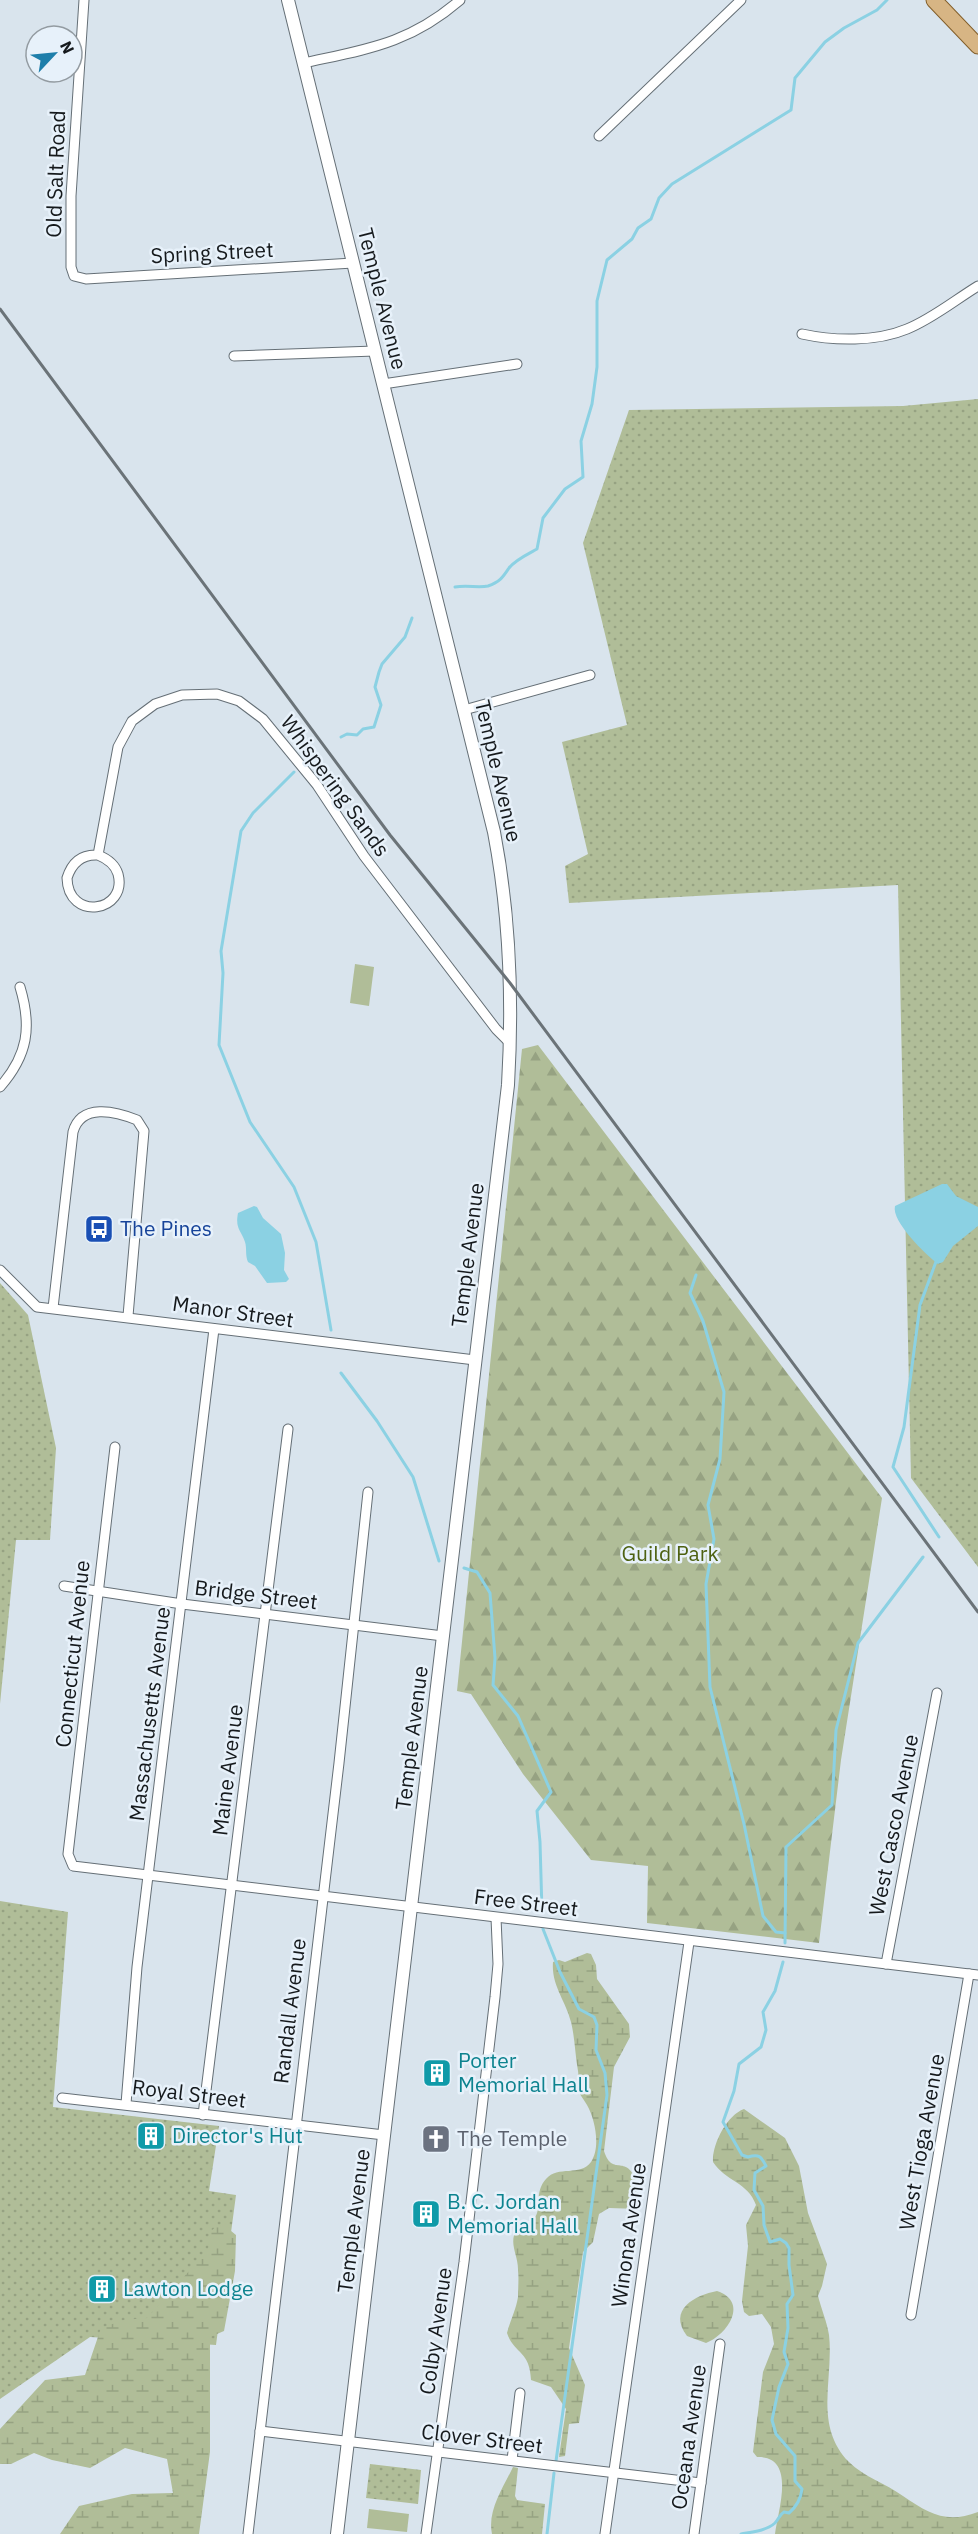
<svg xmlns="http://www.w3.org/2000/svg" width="978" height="2534" viewBox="0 0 978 2534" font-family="'IBM Plex Sans',sans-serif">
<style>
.green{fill:url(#green-dots)}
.forest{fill:url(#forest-firs)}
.wetland{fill:url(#wetland-marsh)}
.pitch{fill:#b0bd98}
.water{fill:#8bd1e3}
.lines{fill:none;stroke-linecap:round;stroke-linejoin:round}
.stream{stroke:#8bd1e3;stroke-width:3}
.minor-casing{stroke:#656f76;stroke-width:11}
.tertiary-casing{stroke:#656f76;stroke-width:14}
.primary-casing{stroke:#825e2a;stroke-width:17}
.minor{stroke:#fff;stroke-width:9}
.tertiary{stroke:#fff;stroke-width:12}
.primary{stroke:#d7b584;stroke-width:15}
.rail{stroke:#6b7378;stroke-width:3}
.labels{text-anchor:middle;stroke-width:5;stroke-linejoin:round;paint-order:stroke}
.street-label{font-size:21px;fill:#15191c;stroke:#e7f1fa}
.transit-label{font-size:21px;fill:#164399;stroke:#e7f1fa;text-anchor:start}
.park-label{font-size:21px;fill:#4d6111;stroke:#e7f1fa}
.culture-label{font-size:21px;fill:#0d838f;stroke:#e7f1fa;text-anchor:start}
.worship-label{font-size:21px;fill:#5b616d;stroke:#e7f1fa;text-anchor:start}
</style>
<defs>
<pattern id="green-dots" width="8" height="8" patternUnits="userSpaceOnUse" patternTransform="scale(1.5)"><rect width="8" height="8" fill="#b0bd98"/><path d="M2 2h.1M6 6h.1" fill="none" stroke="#96a282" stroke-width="1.8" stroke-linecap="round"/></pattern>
<pattern id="forest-firs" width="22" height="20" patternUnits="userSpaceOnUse" patternTransform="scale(1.5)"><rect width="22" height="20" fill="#b0bd98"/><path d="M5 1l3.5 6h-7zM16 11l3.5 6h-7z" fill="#96a282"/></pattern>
<pattern id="wetland-marsh" width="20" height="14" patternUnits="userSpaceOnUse" patternTransform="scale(1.5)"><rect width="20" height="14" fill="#b0bd98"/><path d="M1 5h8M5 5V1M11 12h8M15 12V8" fill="none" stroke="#96a282"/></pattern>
</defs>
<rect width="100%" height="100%" fill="#d9e4ed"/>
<g class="green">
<polygon points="978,399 978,1567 911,1478 898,885 569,903 565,866 588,854 562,742 627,725 583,543 629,410 903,406"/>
<polygon points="0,1283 28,1315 56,1448 50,1540 16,1540 0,1704"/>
<polygon points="0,1901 68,1912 53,2107 219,2126 209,2191 236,2195 216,2345 90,2337 0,2399"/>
<polygon points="370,2464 421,2470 418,2504 366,2498"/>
</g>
<polygon class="forest" points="538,1045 882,1498 841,1760 819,1943 647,1923 648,1866 591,1860 523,1774 471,1694 457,1691 522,1049"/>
<g class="wetland">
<path d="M 587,1953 L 591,1954 L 596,1965 L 597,1979 L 629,2024 L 630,2037 L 614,2067 L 604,2151 C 613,2179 627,2150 638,2186 C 641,2195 642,2200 639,2209 L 609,2208 L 599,2214 L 593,2242 L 583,2252 L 569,2348 L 585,2385 L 579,2423 L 569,2424 L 565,2456 L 559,2457 L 566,2409 L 551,2387 L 531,2380 C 530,2350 514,2354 507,2333 C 510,2321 516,2310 518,2297 C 518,2289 519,2278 518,2269 C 518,2254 508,2243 517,2229 C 552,2218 529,2198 546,2179 C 558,2165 580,2177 591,2162 C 601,2147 595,2119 587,2105 C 583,2098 578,2093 577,2085 C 577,2080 579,2076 578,2071 C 575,2055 575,2038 571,2022 C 566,2001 551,1985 553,1962 L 559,1960 L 565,1962 Z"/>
<path d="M 744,2109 L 785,2138 L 799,2166 L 808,2213 L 827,2264 L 822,2286 L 818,2296 C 821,2308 827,2322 829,2335 C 834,2379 813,2425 849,2462 C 864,2477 885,2483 903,2496 C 929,2514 947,2524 978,2512 L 978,2534 L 775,2534 C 778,2510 797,2456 757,2457 L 753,2452 L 763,2372 L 774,2344 L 771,2327 L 762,2314 L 749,2316 L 744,2312 L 742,2301 L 748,2246 L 746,2225 L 756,2205 C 748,2182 725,2181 713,2162 C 712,2144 727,2115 744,2109 Z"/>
<polygon points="218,2225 225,2226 236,2235 235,2271 224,2331 210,2337 210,2452 199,2534 60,2534 79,2506 132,2494 173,2493 167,2459 125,2448 90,2468 52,2460 34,2453 11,2464 0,2464 0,2429 45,2380 85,2375 101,2328 124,2320 147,2318 208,2250 211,2231"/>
<path d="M 717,2291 C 749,2302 728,2334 706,2343 L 687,2336 C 667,2310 695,2295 717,2291 Z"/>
<path d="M 513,2467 L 518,2468 L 515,2496 L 517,2500 L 545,2504 L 542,2534 L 492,2534 C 487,2511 503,2488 513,2467 Z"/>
</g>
<g class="pitch">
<polygon points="355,964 374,967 369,1006 350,1003"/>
<polygon points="369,2509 409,2514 407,2532 367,2528"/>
</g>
<g class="water">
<path d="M 942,1184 L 947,1184 L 956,1196 L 978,1207 L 978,1226 L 953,1246 L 943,1262 L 938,1264 C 926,1255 891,1221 895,1206 Z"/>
<path d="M 254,1206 L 257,1207 L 263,1218 L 281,1234 L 285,1253 L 284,1270 L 289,1279 L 286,1282 L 267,1283 L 255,1266 L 248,1262 C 245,1255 247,1248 245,1242 C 241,1230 235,1229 238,1213 Z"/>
</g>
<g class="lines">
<g class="stream">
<path d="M 455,587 C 467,585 479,588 488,586 C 500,582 503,577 509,568 C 515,560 528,554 537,549 L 543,518 L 565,489 L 583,477 L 581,441 L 592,404 L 597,367 L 597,301 L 607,260 L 632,239 L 638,228 L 651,219 L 659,198 L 672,184 L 791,110 L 795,78 L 825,42 L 844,28 L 877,10 L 887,0"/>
<polyline points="341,737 347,734 357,735 363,729 374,727 381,705 375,687 379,672 382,664 405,637 412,618"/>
<polyline points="308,760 316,755"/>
<polyline points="294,772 253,813 241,831 221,951 223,973 219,1045 250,1122 294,1187 316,1242 331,1330"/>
<polyline points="937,1259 920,1305 904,1427 893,1467 939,1537"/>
<polyline points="696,1275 690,1293 703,1321 724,1392 720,1459 708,1505 714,1539 706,1584 710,1687 744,1824 763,1916 776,1932 785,1933"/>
<polyline points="341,1373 377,1421 413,1477 439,1561"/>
<polyline points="464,1568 477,1572 490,1593 495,1658 493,1685 518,1716 551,1792 537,1811 540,1842 542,1912"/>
<polyline points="543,1929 560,1972 579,2009 594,2017 597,2025 596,2050 605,2073 607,2095 556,2461"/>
<polyline points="785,1943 786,1847 832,1805 836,1730 858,1643 923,1557"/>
<polyline points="547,2534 554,2473"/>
<path d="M 741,2534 C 752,2532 766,2531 775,2523 C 779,2519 779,2515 784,2512 L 789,2513 C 796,2507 801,2498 802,2489 L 795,2481 L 795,2456 L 776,2434 L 772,2420 L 779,2387 L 788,2364 L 784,2352 L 788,2328 L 787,2304 L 793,2295 L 789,2265 L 789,2248 L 786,2243 L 780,2239 L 770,2242 L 764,2225 L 763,2206 L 754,2190 L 755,2173 L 766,2166 C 761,2156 759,2154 748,2157 L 742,2155 L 723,2122 L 734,2091 L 739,2064 L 761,2047 L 766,2030 L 763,2012 L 775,1991 L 783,1962"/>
</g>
<g class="minor-casing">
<g id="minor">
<polyline points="84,0 71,196 71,267 74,276 86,279 353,263"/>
<path d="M 304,63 C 367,49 409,44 460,0"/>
<polyline points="599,136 741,0"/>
<path d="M 802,334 C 834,341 876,342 907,329 C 932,319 955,300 978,286"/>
<polyline points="234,356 375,351"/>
<polyline points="383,384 517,364"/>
<polyline points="464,710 590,675"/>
<path d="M 98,855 C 108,859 115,864 118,874 C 128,912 68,922 67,878 C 72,862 82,854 98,855 L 118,747 L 132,721 L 155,704 L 182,695 L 217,694 L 239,701 L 263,719 L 317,785 L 364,856 L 496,1029 L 510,1043"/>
<path d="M 0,1087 C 28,1055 32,1027 20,987"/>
<polyline points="0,1270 37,1307 475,1360"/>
<path d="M 53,1308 L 73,1132 C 81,1103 115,1111 137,1120 L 144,1131 L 128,1316"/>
<polyline points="115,1447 68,1854 73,1866 978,1975"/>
<polyline points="64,1586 182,1604 443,1636"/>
<polyline points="886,1964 937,1693"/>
<polyline points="62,2098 384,2135"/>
<polyline points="126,2104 137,1967 214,1329"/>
<polyline points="203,2115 288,1429"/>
<polyline points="911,2315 969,1974"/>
<polyline points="260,2431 701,2483"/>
<polyline points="512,2460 520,2393"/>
<polyline points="248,2534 339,1763 368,1492"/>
<polyline points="426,2534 464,2262 495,1997 498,1964 496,1918"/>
<polyline points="605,2534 689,1942"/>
<polyline points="694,2534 720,2344"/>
</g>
</g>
<g class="tertiary-casing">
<path id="tertiary" d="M 288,0 L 494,832 C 510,916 513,1000 508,1085 L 337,2534"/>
</g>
<g class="primary-casing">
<polyline id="primary" points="934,0 978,46"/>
</g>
<use href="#minor" class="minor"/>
<use href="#tertiary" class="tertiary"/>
<use href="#primary" class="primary"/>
<polyline class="rail" points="0,309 390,835 510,983 978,1612"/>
</g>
<defs>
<g id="bus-square" transform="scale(1.5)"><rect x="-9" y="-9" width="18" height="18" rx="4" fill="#1a4fb4" stroke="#e7f1fa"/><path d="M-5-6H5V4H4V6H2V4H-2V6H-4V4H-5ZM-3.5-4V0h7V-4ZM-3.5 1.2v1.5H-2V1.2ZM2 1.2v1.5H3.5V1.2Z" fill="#fff"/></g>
<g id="building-square" transform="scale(1.5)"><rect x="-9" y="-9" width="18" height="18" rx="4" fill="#0f9aa8" stroke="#e7f1fa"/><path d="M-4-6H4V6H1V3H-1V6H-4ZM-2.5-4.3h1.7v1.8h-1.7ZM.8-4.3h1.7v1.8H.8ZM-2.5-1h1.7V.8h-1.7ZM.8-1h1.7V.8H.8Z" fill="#fff"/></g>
<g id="church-square" transform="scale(1.5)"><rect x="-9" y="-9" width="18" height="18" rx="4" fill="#6b7280" stroke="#e7f1fa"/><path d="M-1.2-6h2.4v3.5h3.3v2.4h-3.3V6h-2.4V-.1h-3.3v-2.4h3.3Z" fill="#fff"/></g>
</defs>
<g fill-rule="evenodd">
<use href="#bus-square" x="99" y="1229"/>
<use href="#building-square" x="437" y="2073"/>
<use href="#building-square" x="151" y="2136"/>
<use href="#church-square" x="436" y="2139"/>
<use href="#building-square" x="426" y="2214"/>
<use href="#building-square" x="102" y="2289"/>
</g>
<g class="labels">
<g class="street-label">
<text transform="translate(56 174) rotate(-88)" y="7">Old Salt Road</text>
<text transform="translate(212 253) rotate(-3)" y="7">Spring Street</text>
<text transform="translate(382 299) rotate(76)" y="7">Temple Avenue</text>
<text transform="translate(498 771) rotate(77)" y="7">Temple Avenue</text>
<text transform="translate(335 786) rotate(54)" y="7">Whispering Sands</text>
<text transform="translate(468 1255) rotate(-83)" y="7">Temple Avenue</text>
<text transform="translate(233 1312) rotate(8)" y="7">Manor Street</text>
<text transform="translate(256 1595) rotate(7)" y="7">Bridge Street</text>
<text transform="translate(73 1654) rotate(-84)" y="7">Connecticut Avenue</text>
<text transform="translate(150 1714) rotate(-83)" y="7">Massachusetts Avenue</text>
<text transform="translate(412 1738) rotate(-83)" y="7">Temple Avenue</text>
<text transform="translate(228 1770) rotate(-83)" y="7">Maine Avenue</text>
<text transform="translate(894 1825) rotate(-79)" y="7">West Casco Avenue</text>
<text transform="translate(526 1903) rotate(7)" y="7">Free Street</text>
<text transform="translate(290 2011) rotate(-83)" y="7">Randall Avenue</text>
<text transform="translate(189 2094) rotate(7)" y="7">Royal Street</text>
<text transform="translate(922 2142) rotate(-80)" y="7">West Tioga Avenue</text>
<text transform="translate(354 2221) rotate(-83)" y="7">Temple Avenue</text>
<text transform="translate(629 2235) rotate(-82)" y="7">Winona Avenue</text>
<text transform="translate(436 2331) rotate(-82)" y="7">Colby Avenue</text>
<text transform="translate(689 2437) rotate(-82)" y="7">Oceana Avenue</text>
<text transform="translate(482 2439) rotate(7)" y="7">Clover Street</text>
</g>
<g class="transit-label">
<text x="120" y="1236">The Pines</text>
</g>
<g class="park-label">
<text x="670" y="1561">Guild Park</text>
</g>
<g class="culture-label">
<text x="458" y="2068">Porter<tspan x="458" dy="24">Memorial Hall</tspan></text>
<text x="172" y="2143">Director's Hut</text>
<text x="447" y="2209">B. C. Jordan<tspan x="447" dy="24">Memorial Hall</tspan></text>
<text x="123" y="2296">Lawton Lodge</text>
</g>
<g class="worship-label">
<text x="457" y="2146">The Temple</text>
</g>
</g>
<g transform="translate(54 54) rotate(64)"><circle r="28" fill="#e7f1fa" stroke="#939ba1" stroke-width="1.5"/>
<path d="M0-4.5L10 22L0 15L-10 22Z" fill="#1d7eaa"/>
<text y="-9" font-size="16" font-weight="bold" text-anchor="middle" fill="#15191c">N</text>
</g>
</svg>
